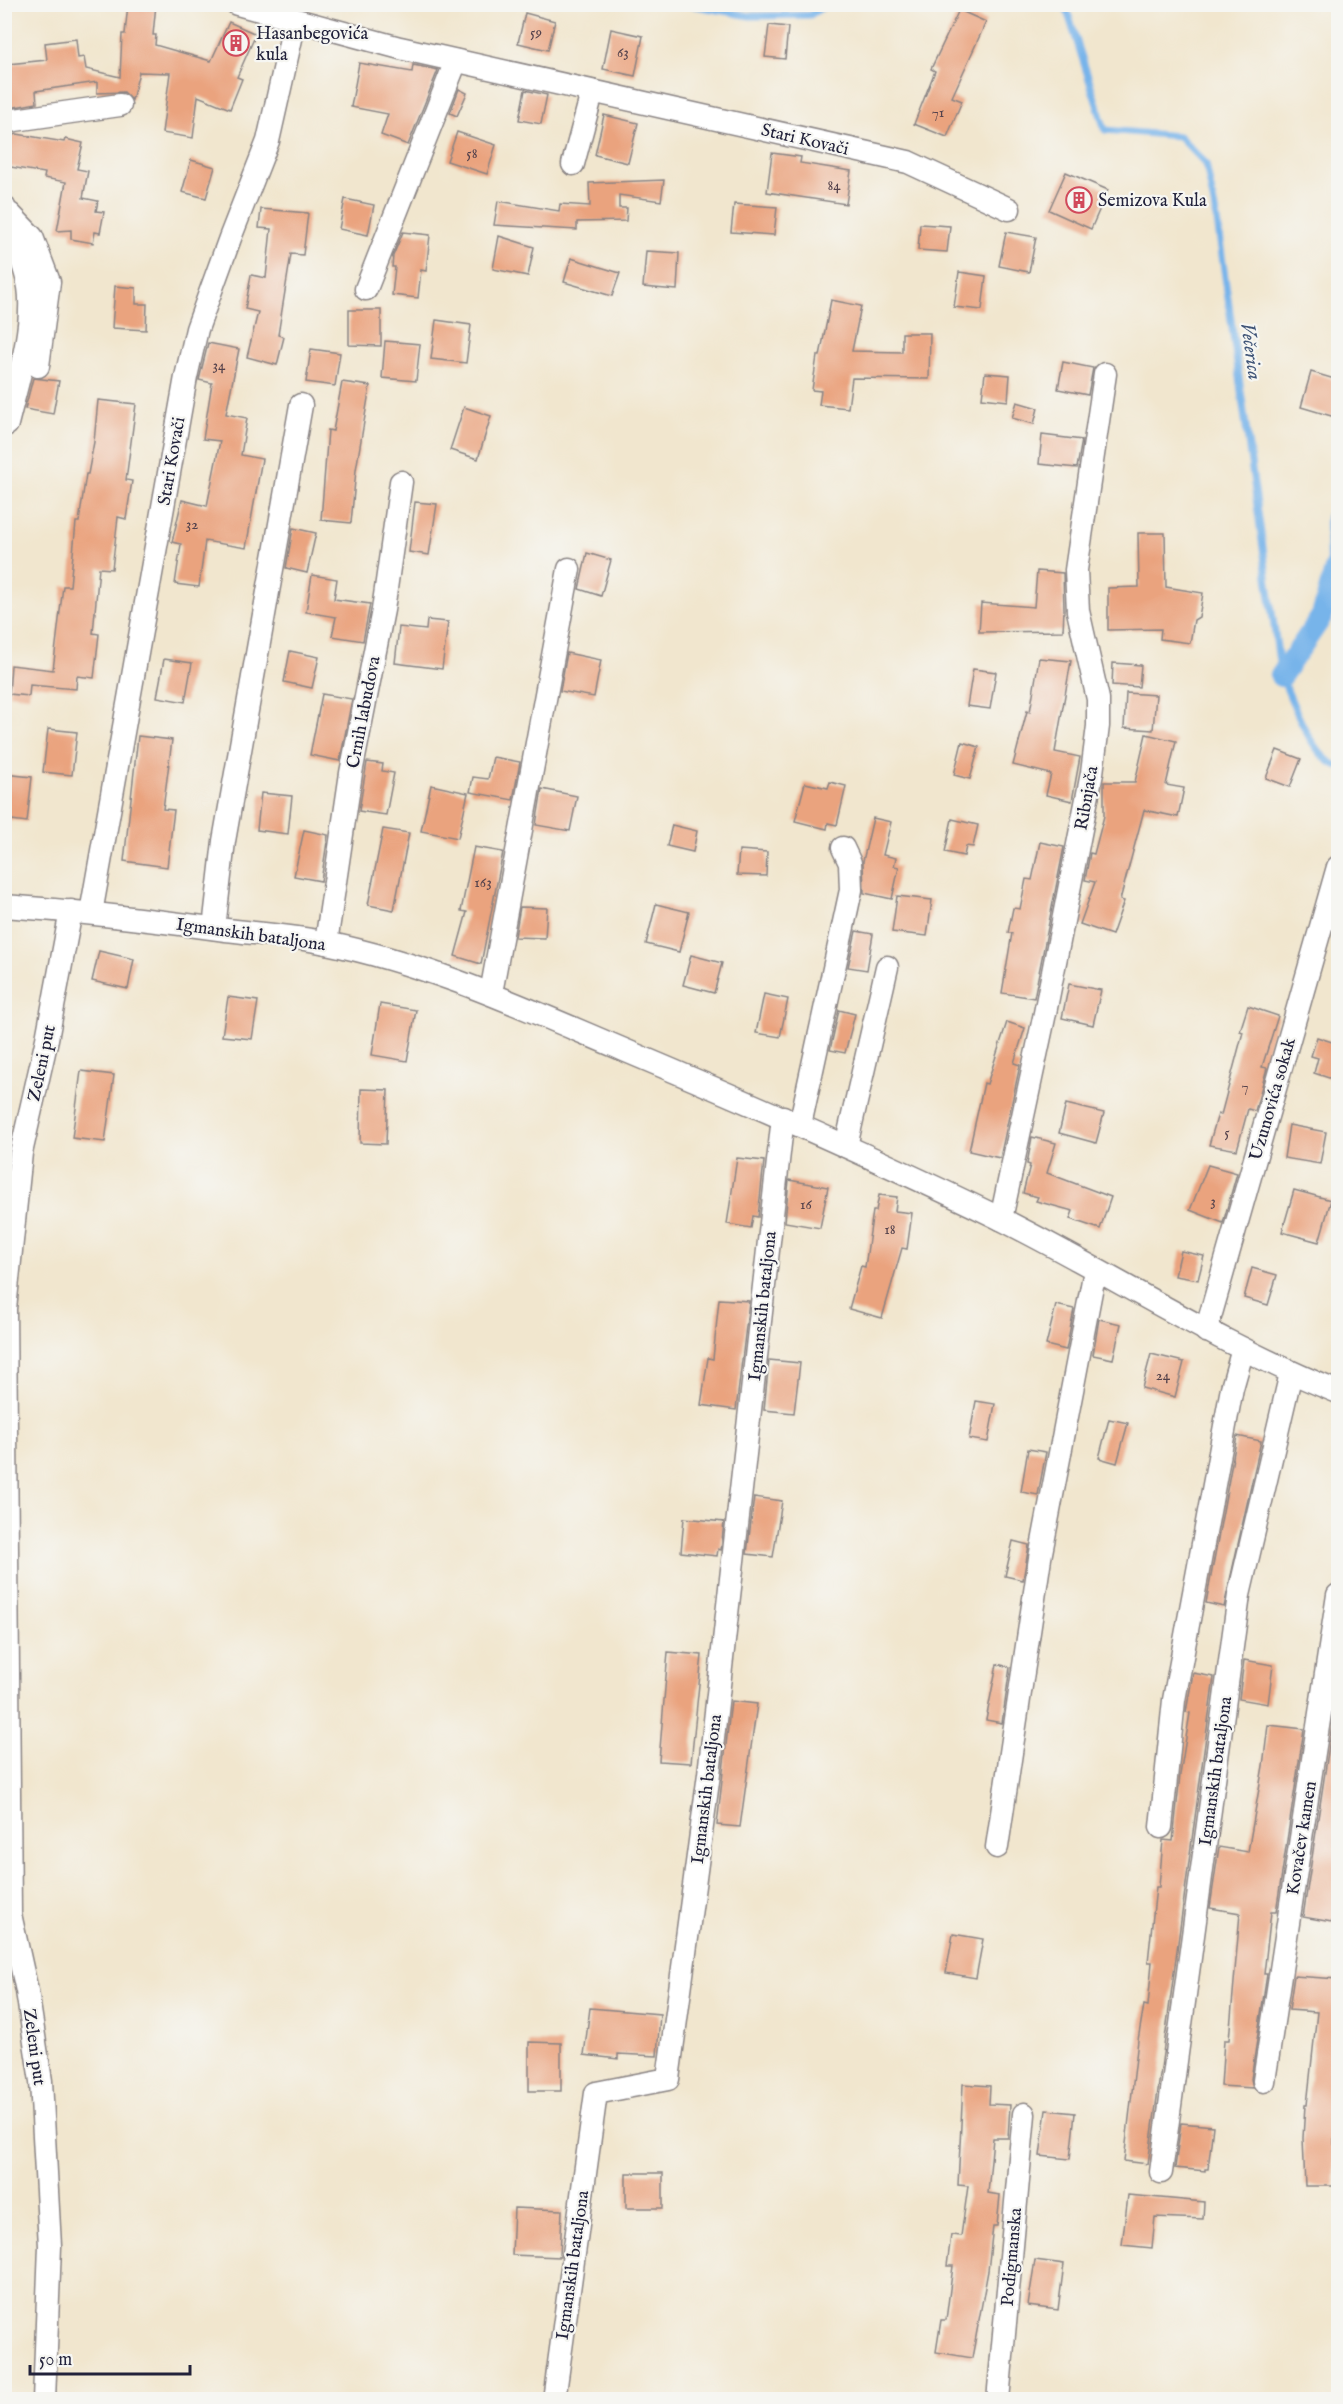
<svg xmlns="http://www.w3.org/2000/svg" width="1343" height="2404" viewBox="0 0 1343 2404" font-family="'IM FELL English',serif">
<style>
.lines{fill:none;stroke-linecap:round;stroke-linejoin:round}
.stream{stroke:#77b4ea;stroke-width:7}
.canal{stroke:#77b4ea;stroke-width:22}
.building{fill:#eaa37e}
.minor-casing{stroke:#8a8484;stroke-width:25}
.minor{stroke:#fff;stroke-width:22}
.labels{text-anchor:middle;stroke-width:4.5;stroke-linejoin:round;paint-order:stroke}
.number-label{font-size:15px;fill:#54424c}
.poi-label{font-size:18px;fill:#22223b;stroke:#f6f6f2;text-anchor:start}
.street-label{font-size:18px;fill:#22223b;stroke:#f6f6f2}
.water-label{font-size:20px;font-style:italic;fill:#405578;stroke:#f6f6f2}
</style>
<rect width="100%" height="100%" fill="#f6f6f2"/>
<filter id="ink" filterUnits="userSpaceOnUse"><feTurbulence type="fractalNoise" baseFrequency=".0167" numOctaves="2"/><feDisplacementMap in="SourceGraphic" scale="12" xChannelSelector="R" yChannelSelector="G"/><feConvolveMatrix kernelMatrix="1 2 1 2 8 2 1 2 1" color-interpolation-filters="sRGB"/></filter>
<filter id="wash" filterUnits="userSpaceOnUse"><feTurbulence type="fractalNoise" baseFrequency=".008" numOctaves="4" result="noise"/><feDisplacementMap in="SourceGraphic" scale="24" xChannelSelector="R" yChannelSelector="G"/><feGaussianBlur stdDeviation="1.35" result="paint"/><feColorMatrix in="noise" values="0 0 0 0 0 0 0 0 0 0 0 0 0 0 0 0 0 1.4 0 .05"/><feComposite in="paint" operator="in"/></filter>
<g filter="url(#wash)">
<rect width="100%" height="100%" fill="#f1e6ce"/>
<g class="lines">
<g class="stream">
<polyline points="332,4 344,4"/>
<polyline points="686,4 750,16 810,15 827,4"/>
<path d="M 1065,4 L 1105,130 L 1179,136 L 1206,164 L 1217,220 L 1281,676 C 1293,701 1311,758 1338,766"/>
</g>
<polyline class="canal" points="1281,676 1322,616 1337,563 1336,519"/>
</g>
<g id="blocks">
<g class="building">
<polygon points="128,4 156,4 153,35 156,35 155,45 211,61 229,22 256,34 237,77 242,79 230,109 198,96 193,138 162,133 170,73 139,72 132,100 124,92 97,93 97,82 36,91 37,103 4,109 4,80 10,80 8,64 47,60 45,43 76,39 78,58 84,57 86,69 120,77 122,34 125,34"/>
<polygon points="959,10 986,22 952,97 962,101 947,137 914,124 935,71 931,69"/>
<polygon points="525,13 555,21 548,50 518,43"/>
<polygon points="769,25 788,27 785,59 765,57"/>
<polygon points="611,29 643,36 635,76 603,69"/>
<polygon points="359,63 412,72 413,65 438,70 408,145 381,135 388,114 351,107"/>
<polygon points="459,89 467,93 457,116 450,113"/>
<polygon points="525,90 547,95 541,124 519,120"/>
<polygon points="604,115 638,123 628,163 595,155"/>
<polygon points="457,132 496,145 487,174 447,161"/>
<polygon points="17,134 64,142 65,139 83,143 77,169 88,171 83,198 98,201 96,211 104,212 100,233 95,232 93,243 71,239 71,230 57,231 66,182 44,178 45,173 5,166 11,136"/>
<polygon points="772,153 801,157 800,163 851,171 846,204 767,192"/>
<polygon points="191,160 215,167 206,198 182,192"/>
<polygon points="1066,172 1108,190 1091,229 1049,210"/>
<polygon points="664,180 661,201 619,195 619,208 627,208 626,221 577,222 577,230 494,225 498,201 559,211 560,204 590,206 589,183"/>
<polygon points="345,199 374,205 368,235 339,229"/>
<polygon points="734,204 777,207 774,235 731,232"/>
<polygon points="261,209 308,213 303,255 291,254 278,335 284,337 277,365 247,357 258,312 245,309 251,275 266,278 271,229 259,228"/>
<polygon points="920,224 950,226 947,252 918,250"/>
<polygon points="403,232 430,235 426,271 421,270 418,298 392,295 395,267 392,267 393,256"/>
<polygon points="1006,232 1036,237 1029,272 999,266"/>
<polygon points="499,236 534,247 528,276 493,269"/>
<polygon points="646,251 679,253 677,290 643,287"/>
<polygon points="571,258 620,273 612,296 564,282"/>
<polygon points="959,272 986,276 982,310 954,307"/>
<polygon points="115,286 136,288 136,304 147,304 146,330 112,328"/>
<polygon points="831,300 861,306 852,351 902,352 902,333 930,333 929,379 852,378 848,408 819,405 821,391 812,390 817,356 820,356"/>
<polygon points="349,310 381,310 381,346 349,345"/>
<polygon points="436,320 471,325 466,363 431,359"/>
<polygon points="385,341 420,344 416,381 382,378"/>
<polygon points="208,343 239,349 226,414 247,418 241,455 262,459 246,548 205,541 199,587 175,584 181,544 172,542 182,500 207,506 220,441 203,439 212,383 199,380"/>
<polygon points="311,349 340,353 335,386 306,382"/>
<polygon points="1063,362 1093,368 1088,395 1058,389"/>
<polygon points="1311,372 1338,380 1338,418 1301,407"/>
<polygon points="985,373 1010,375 1008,401 982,398"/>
<polygon points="33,378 59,381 53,414 25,409"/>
<polygon points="342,382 370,386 356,470 351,523 321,520 328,430 333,431"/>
<polygon points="98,400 136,404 126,480 132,481 126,519 118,517 112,569 99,568 93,633 99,634 94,678 77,676 76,689 30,685 29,696 9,694 11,665 53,670 63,586 70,586 76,522 79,522 86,474 88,474 94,442"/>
<polygon points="1017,402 1038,408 1034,424 1012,418"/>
<polygon points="464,407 491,416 478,459 450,450"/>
<polygon points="1042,435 1082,440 1077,468 1039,464"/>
<polygon points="415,502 437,504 429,555 409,552"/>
<polygon points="293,528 316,533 307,573 286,568"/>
<polygon points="1138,533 1165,533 1166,587 1203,593 1199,617 1194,620 1190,643 1160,639 1161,629 1108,630 1108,588 1139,587"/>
<polygon points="587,553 611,560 601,596 579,589"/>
<polygon points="1037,571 1063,573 1064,610 1063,631 979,632 981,603 1034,607"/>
<polygon points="312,575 337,579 334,599 370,604 363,641 332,636 336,617 306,612"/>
<polygon points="427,620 448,622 442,669 395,663 399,627 426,630"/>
<polygon points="290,651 319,657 312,688 284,682"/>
<polygon points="567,653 601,660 594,697 560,691"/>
<polygon points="1039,658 1071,661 1055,752 1080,757 1072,801 1046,795 1051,774 1013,765 1027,711 1030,712"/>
<polygon points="164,659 192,663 185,702 157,697"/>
<polygon points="1113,663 1141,665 1139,687 1112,685"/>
<polygon points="973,669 996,672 990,709 967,706"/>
<polygon points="1126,693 1156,695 1153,730 1124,728"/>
<polygon points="322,694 352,699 340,761 310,755"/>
<polygon points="48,729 77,732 72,775 43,772"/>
<polygon points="1146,734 1176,741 1166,785 1184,788 1178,817 1144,810 1120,900 1124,901 1112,935 1080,924 1095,882 1085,880 1090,853 1094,854 1104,816 1104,782 1135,782"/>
<polygon points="138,736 172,740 163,809 174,810 167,867 124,861"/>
<polygon points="962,742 979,747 970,779 954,775"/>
<polygon points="1277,750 1301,759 1290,787 1266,778"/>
<polygon points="493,757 520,762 513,800 470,792 473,777 488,779"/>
<polygon points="367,762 383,764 382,771 394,773 386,815 359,811"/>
<polygon points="4,774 32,777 27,822 4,819"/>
<polygon points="830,782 846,786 837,825 828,823 827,829 795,821 805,783 828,788"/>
<polygon points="431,785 468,793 458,838 421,831"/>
<polygon points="542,789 577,796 570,831 536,825"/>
<polygon points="261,793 292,796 288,834 257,830"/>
<polygon points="873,818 891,822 883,855 896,858 894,866 899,867 892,899 864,893 863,861"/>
<polygon points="952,819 978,825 973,847 966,846 964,856 945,852"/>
<polygon points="672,825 697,831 693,852 667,846"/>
<polygon points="383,829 409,833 394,910 368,905"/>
<polygon points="304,830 328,835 321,881 294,876"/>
<polygon points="1040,842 1064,847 1034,998 1002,993 1012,933 1008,933 1013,908 1020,909 1026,879 1032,880"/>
<polygon points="474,847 503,852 481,964 455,956 467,912 461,911"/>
<polygon points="739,850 767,852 766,876 737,875"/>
<polygon points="897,896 932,900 927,936 892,932"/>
<polygon points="656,904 689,912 679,952 646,944"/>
<polygon points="520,907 547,908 545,938 515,937"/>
<polygon points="856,931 873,934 867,970 848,967"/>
<polygon points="99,951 134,959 128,989 92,981"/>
<polygon points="691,955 722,963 714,993 683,985"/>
<polygon points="1069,984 1101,990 1093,1025 1062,1018"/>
<polygon points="764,994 788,999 780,1037 756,1033"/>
<polygon points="228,997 258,1001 252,1039 222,1036"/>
<polygon points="380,1004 416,1010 407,1061 372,1055"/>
<polygon points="1248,1006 1278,1016 1262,1067 1267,1068 1255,1111 1248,1109 1237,1150 1209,1145 1218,1114 1221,1115 1243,1032 1240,1031"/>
<polygon points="839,1010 855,1014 845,1053 830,1050"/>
<polygon points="1007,1022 1025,1028 1014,1063 1020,1065 1000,1158 969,1151 984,1083 987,1084"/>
<polygon points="1317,1037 1338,1044 1338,1081 1314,1073 1318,1058 1311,1056"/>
<polygon points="81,1071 114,1075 105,1142 72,1138"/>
<polygon points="361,1089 388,1090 386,1144 360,1143"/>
<polygon points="1066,1104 1104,1113 1096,1143 1059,1133"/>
<polygon points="1289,1125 1326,1132 1320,1164 1284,1158"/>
<polygon points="1032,1137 1056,1143 1047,1173 1111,1197 1100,1229 1070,1219 1073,1211 1036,1201 1038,1197 1023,1193 1030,1165 1027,1164"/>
<polygon points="737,1158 764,1161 758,1217 753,1216 751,1228 727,1224"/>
<polygon points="1208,1165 1237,1173 1223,1223 1190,1210"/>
<polygon points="789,1180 828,1187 820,1228 785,1222"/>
<polygon points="1294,1190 1331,1200 1319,1242 1282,1232"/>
<polygon points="879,1195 897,1197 895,1211 912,1213 907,1249 902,1248 882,1318 849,1309 861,1266 865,1267 873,1211 876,1211"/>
<polygon points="1181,1251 1204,1256 1198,1280 1175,1276"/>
<polygon points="1252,1268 1277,1275 1268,1305 1244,1298"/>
<polygon points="719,1299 749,1301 736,1410 701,1405 708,1358 713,1359"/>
<polygon points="1056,1305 1074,1309 1066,1350 1046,1345"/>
<polygon points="1099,1319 1121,1324 1113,1359 1093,1355"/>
<polygon points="1151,1354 1184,1362 1175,1397 1142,1388"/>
<polygon points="769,1360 800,1363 794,1413 764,1410"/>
<polygon points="976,1401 995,1404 988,1442 969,1439"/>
<polygon points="1109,1419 1128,1423 1117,1463 1099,1458"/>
<polygon points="1237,1436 1261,1441 1224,1607 1206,1603"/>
<polygon points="1028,1449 1046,1452 1038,1495 1021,1492"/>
<polygon points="754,1497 782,1501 773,1557 747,1554"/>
<polygon points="684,1518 724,1522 721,1550 718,1549 717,1556 681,1552"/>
<polygon points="1013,1541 1029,1545 1023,1580 1005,1576"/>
<polygon points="668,1652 702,1655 691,1763 659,1761"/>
<polygon points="1244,1660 1273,1665 1268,1704 1239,1699"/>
<polygon points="997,1664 1010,1667 1002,1723 986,1720"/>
<polygon points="1193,1673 1214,1677 1148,2164 1124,2161 1138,2040 1144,2005 1148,2006 1152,1962 1148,1962 1156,1887 1159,1887 1163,1840 1173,1841 1180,1775 1190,1713 1186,1712"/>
<polygon points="1336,1700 1338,1700 1338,1923 1303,1917"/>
<polygon points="731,1701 757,1704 740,1827 717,1825"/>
<polygon points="1268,1725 1304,1729 1276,1912 1271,1912 1264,1974 1267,1974 1251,2079 1253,2088 1221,2086 1224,2040 1229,2040 1240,1913 1210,1908 1219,1847 1248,1852 1263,1766"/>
<polygon points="953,1934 983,1939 976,1978 946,1973"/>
<polygon points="1294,1976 1338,1979 1338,2114 1337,2139 1334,2139 1334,2186 1305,2186 1303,2138 1305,2105 1307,2105 1317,2012 1289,2010"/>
<polygon points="590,2008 660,2014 657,2056 618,2054 618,2059 584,2055"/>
<polygon points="529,2042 561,2043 561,2091 529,2091"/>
<polygon points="963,2084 990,2086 989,2104 1010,2105 1008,2138 993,2138 988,2193 1000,2195 997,2226 993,2226 988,2271 972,2358 936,2352 941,2320 946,2320 953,2266 947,2266 951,2235 961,2236 968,2186 958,2185"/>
<polygon points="1046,2110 1075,2113 1070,2159 1040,2156"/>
<polygon points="1181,2123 1213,2126 1208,2169 1205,2169 1205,2171 1175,2168"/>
<rect x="626" y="2173" width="37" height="35"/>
<polygon points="1128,2195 1204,2202 1203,2219 1155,2217 1152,2248 1122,2245"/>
<polygon points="514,2208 562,2210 560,2257 512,2255"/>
<polygon points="1035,2260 1064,2264 1058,2310 1028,2306"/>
</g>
</g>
</g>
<g filter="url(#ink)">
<use href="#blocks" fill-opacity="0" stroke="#8a8484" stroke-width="1.5"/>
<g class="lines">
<g class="minor-casing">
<g id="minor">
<polyline points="237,4 400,48 908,162 1009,209"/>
<polyline points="4,124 15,120 120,105"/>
<polyline points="573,164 592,93"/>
<path d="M 4,207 C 10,234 24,259 29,287 C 35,328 17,383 7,424"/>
<polyline points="10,214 32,237 49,282 38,366"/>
<polyline points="366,289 456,61"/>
<path d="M 4,906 C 79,911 152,920 226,930 C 260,934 294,936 326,943 C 430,964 527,1009 624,1050 C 750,1103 876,1158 999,1218 C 1113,1275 1220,1345 1338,1392"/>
<polyline points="91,913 186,377 197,329 230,238 268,141 295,21"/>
<polyline points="214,928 224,841 301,405"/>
<polyline points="326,943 351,773 383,610 401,482"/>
<polyline points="491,993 569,569"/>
<polyline points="800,1125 851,890 850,863 843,848"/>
<polyline points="846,1146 887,967"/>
<polyline points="1001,1219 1045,1013 1092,773 1098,726 1098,699 1078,611 1076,570 1105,374"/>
<polyline points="1206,1331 1338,867"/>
<polyline points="1161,1827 1174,1700 1232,1388 1243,1349"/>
<polyline points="997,1847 1040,1558 1095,1270"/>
<polyline points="1264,2081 1338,1595"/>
<polyline points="1161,2172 1239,1595 1291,1373"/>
<polyline points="44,2400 50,2246 41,2081 27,1991 10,1914 5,1309 21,1153 47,1039 71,911"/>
<polyline points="554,2400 596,2093 668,2079 709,1774 783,1117"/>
<polyline points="998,2400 1024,2114"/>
</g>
</g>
<use href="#minor" class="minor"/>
</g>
</g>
<defs>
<g id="building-ring" transform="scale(1.35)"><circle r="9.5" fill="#f6f6f2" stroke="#d1495b" stroke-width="1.5"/><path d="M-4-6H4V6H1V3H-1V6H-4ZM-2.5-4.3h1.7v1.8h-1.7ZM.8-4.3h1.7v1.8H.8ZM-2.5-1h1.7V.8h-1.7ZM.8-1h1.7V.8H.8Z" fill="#d1495b"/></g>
</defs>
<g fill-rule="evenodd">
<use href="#building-ring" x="236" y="43"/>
<use href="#building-ring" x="1079" y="200"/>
</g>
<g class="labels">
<g class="number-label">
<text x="536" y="37">59</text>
<text x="623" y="57">63</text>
<text x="938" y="117">71</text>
<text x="472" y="158">58</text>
<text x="834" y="190">84</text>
<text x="219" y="370">34</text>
<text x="192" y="529">32</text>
<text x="483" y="887">163</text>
<text x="1245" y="1091">7</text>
<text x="1227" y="1137">5</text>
<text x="1213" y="1206">3</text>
<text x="806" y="1209">16</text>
<text x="890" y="1234">18</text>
<text x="1163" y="1380">24</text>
</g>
<g class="poi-label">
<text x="256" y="39">Hasanbegovića<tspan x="256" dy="21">kula</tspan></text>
<text x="1098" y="206">Semizova Kula</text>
</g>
<g class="street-label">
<text transform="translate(805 139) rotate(13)" y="6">Stari Kovači</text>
<text transform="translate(171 461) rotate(-80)" y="6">Stari Kovači</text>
<text transform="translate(363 712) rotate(-79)" y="6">Crnih labudova</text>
<text transform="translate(1086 798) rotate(-80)" y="6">Ribnjača</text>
<text transform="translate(251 934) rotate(8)" y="6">Igmanskih bataljona</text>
<text transform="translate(41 1063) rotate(-78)" y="6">Zeleni put</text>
<text transform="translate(1272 1099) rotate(-74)" y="6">Uzunovića sokak</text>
<text transform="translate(762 1306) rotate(-84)" y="6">Igmanskih bataljona</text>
<text transform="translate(1215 1771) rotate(-82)" y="6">Igmanskih bataljona</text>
<text transform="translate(706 1789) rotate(-83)" y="6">Igmanskih bataljona</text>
<text transform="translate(1301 1838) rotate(-81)" y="6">Kovačev kamen</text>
<text transform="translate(35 2047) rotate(82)" y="6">Zeleni put</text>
<text transform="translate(1011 2257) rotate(-85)" y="6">Podigmanska</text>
<text transform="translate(572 2265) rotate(-82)" y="6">Igmanskih bataljona</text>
</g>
<g class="water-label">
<text transform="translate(1252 351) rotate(82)" y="7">Večerica</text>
</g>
</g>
<rect width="1343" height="2404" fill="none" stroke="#f6f6f2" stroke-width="24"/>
<path d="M30 2365v9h160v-9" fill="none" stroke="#22223b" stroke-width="3"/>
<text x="39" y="2365" font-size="18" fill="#22223b" stroke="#f6f6f2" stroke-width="4.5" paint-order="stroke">50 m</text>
</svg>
